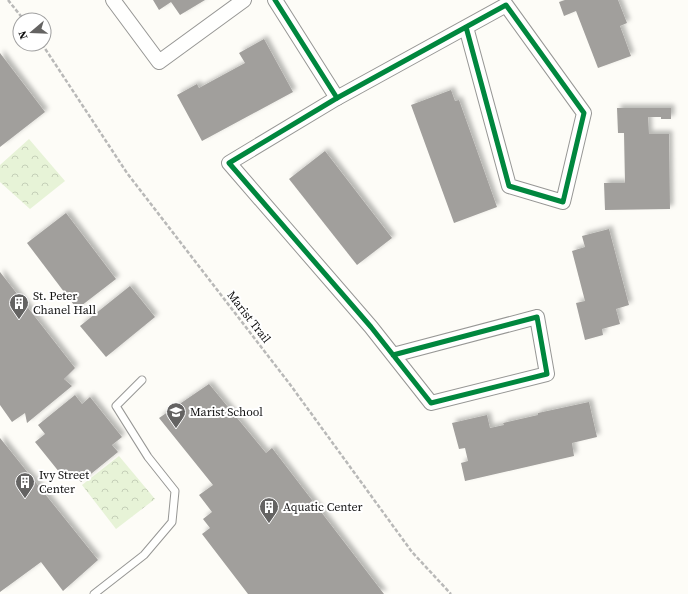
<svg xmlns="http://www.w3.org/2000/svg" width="688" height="594" viewBox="0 0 688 594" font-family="'Source Serif 4',serif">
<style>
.park{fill:url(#park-crowns)}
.building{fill:#a19f9c;filter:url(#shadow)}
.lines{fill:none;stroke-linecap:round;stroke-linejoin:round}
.service-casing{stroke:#979795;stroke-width:9}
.minor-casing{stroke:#979795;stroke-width:16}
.path{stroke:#b9b9b8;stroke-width:2.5;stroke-dasharray:4 2;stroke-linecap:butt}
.service{stroke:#fffffe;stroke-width:7}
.minor{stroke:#fffffe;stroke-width:14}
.cycleway-casing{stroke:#fff;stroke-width:8}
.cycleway{stroke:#00873e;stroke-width:5}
.labels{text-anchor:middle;stroke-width:4;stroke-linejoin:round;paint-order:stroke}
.poi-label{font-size:12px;fill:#111;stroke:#fff;text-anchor:start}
.street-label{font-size:12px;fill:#111;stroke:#fff}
</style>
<defs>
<pattern id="park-crowns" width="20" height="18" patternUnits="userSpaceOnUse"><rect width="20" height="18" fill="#e7f3d7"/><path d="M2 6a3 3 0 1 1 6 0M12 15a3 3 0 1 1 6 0" fill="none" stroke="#c5cfb8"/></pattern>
<filter id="shadow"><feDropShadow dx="3.5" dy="-3.5" stdDeviation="2" flood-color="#0004"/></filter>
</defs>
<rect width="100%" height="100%" fill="#fdfcf7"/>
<g class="park">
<polygon points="29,139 65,181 30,209 0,182 0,165"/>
<polygon points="119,456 155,499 116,529 82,485"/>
</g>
<g class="building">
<polygon points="153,0 205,0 180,15 171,2 159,10"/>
<polygon points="565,0 618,0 627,23 620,26 631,56 598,68 576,11 564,16 559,2"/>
<polygon points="264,39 293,92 202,141 177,95 197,84 199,88 245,63 239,53"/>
<polygon points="0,53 45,112 0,147"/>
<polygon points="451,90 455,101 459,100 497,207 454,223 411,105"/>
<polygon points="617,108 671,108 671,119 661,119 661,117 648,117 649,134 669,134 670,209 605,210 604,183 625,183 624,133 618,133"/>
<polygon points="325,151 392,238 357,265 289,179"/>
<polygon points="66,213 116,279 77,309 27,243"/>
<polygon points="609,229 629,305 616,309 620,324 602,329 603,335 585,340 576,303 585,301 572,251 585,247 582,236"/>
<polygon points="0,272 75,368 64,379 72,386 27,423 25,413 12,422 0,405"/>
<polygon points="130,286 155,317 106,357 80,326"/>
<polygon points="209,384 266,453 272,448 384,594 248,594 202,534 210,528 203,519 212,512 199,495 213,485 159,418"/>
<polygon points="75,395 82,404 90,397 122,437 112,445 118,452 81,482 72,472 64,478 35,442 45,434 38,425"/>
<polygon points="589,402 597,437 572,443 574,456 465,481 461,463 468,461 465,448 459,449 452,423 487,415 490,428 504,425 503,423 538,415 538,413"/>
<polygon points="0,438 98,560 63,591 41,562 0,592"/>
</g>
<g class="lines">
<g class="service-casing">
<polyline id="service" points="94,594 144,555 172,522 175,491 148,457 116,406 142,380"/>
</g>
<g class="minor-casing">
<g id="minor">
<polyline points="113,0 159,62 244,0"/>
<polyline points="275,0 337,98 229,163 371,327 431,403 547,374 537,317 393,355"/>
<polyline points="337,98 506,5 584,113 563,202 509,186 466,27"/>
</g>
</g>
<g class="path">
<polyline points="8,0 24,20"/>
<polyline points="42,44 127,173 289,383 412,552 451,594"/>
</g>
<use href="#service" class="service"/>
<use href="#minor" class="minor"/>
<g class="cycleway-casing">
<g id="cycleway">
<polyline points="275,0 337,98 229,163 371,327 431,403 547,374 537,317 393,355"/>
<polyline points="337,98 506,5 584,113 563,202 509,186 466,27"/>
</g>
</g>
<use href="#cycleway" class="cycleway"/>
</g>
<defs>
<g id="building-pin" transform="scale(1)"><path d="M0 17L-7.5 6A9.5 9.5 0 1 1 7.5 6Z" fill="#646362" stroke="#fff"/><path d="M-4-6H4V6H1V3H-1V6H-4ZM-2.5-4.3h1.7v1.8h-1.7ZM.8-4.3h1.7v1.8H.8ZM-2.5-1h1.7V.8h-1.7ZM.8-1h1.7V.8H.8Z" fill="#fff"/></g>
<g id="school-pin" transform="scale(1)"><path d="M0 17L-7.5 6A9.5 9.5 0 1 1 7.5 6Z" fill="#646362" stroke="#fff"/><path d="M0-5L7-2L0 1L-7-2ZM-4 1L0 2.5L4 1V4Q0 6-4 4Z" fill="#fff"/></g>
</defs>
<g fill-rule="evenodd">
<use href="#building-pin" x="19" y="303"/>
<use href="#school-pin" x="176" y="412"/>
<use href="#building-pin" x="25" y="482"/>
<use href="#building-pin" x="269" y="507"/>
</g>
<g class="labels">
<g class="poi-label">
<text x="33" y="300">St. Peter<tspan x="33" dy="14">Chanel Hall</tspan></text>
<text x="190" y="416">Marist School</text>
<text x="39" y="479">Ivy Street<tspan x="39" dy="14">Center</tspan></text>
<text x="283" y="511">Aquatic Center</text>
</g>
<g class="street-label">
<text transform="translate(249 317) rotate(52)" y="4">Marist Trail</text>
</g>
</g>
<g transform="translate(32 32) rotate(251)"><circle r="19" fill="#ffffff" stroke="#a0a0a0"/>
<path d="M0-3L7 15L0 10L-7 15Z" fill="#646362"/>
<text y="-6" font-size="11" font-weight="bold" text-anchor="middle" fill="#111111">N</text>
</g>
</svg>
